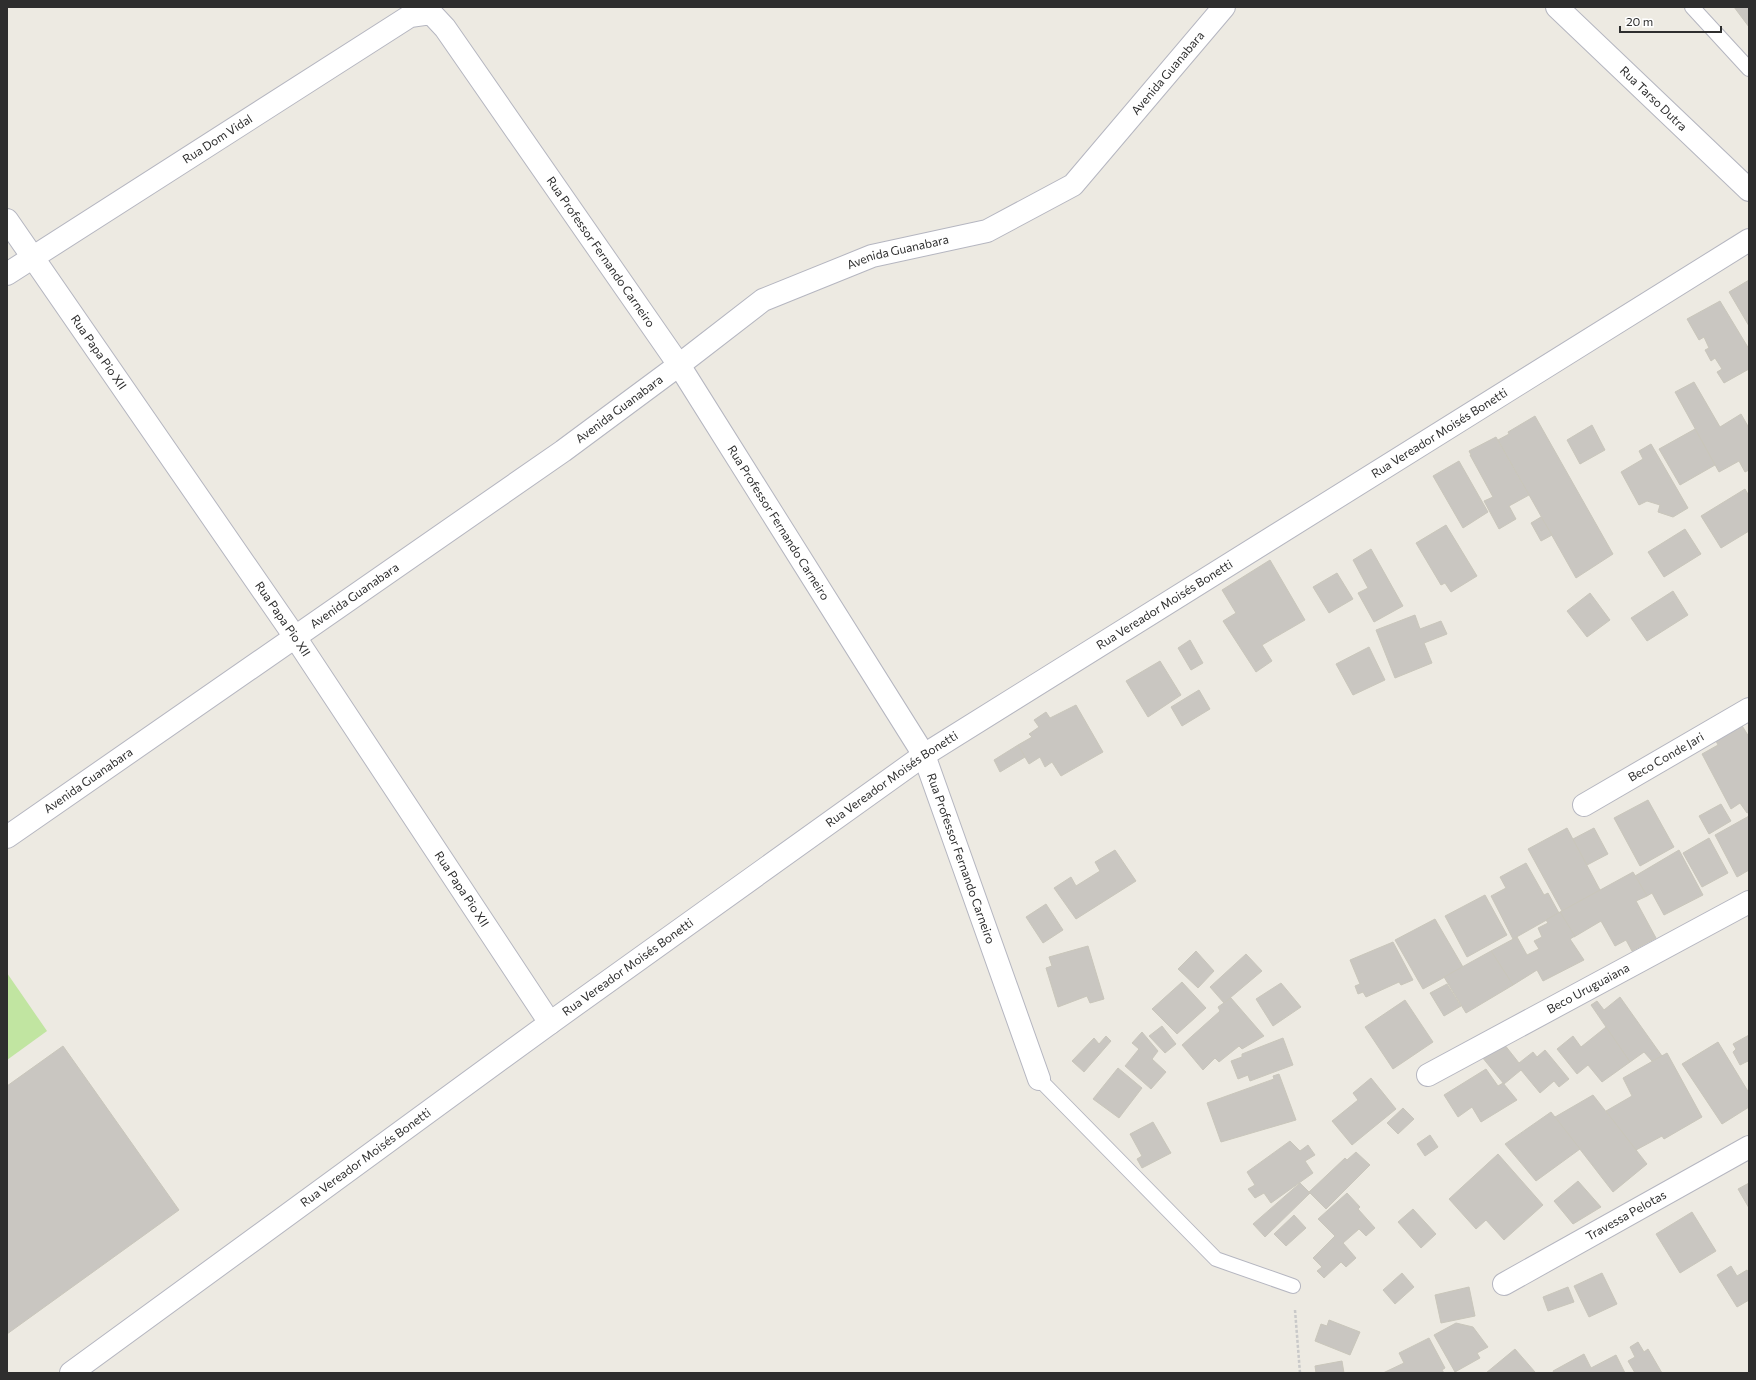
<svg xmlns="http://www.w3.org/2000/svg" width="1756" height="1380" viewBox="0 0 1756 1380" font-family="Commissioner,sans-serif">
<style>
.pitch{fill:#c1e5a1}
.building{fill:#c9c6c1;stroke:#c9c6bb}
.lines{fill:none;stroke-linecap:round;stroke-linejoin:round}
.lane-casing{stroke:#b5b6c0;stroke-width:16}
.street-casing{stroke:#b5b6c0;stroke-width:24}
.secondary-casing{stroke:#b5b6c0;stroke-width:24}
.path{stroke:#c9c9c9;stroke-width:2.5;stroke-dasharray:3 2;stroke-linecap:butt}
.lane{stroke:#fff;stroke-width:14}
.street{stroke:#fff;stroke-width:22}
.secondary{stroke:#fff;stroke-width:22}
.labels{text-anchor:middle;stroke-width:3.5;stroke-linejoin:round;paint-order:stroke}
.street-label{font-size:12px;fill:#2e2e2e;stroke:#fff}
</style>
<rect width="100%" height="100%" fill="#edeae2"/>
<polygon class="pitch" points="7,973 47,1031 7,1060"/>
<g class="building">
<polygon points="1734,7 1749,7 1749,27"/>
<polygon points="1749,280 1749,326 1729,292"/>
<polygon points="1720,301 1749,349 1749,369 1724,383 1717,372 1722,369 1715,358 1711,361 1705,350 1709,348 1704,337 1699,340 1687,319"/>
<polygon points="1694,382 1720,427 1741,414 1749,428 1749,470 1745,472 1739,461 1719,472 1675,392"/>
<polygon points="1535,416 1613,554 1576,578 1498,440 1509,434 1508,432"/>
<polygon points="1592,425 1605,450 1580,464 1567,440"/>
<polygon points="1695,429 1715,465 1680,485 1659,449"/>
<polygon points="1496,437 1529,495 1509,506 1516,519 1499,529 1484,501 1493,497 1470,455 1471,455 1469,451"/>
<polygon points="1651,444 1688,508 1673,517 1658,512 1660,505 1647,501 1639,505 1621,472 1643,459 1639,451"/>
<polygon points="1459,461 1488,512 1463,528 1433,476"/>
<polygon points="1745,489 1749,496 1749,531 1721,548 1701,516"/>
<polygon points="1541,517 1552,535 1541,541 1531,523"/>
<polygon points="1446,525 1477,576 1451,592 1445,583 1441,585 1416,543"/>
<polygon points="1685,529 1701,554 1664,577 1648,552"/>
<polygon points="1371,549 1403,606 1374,622 1358,593 1368,588 1353,560"/>
<polygon points="1270,560 1305,620 1262,645 1272,661 1256,672 1223,621 1236,613 1222,590"/>
<polygon points="1337,573 1353,599 1329,613 1313,587"/>
<polygon points="1673,591 1688,615 1647,641 1631,618"/>
<polygon points="1590,593 1610,620 1587,637 1567,611"/>
<polygon points="1415,615 1420,629 1441,621 1447,634 1424,643 1432,663 1395,678 1376,630"/>
<polygon points="1190,640 1203,663 1191,670 1178,648"/>
<polygon points="1369,647 1385,680 1353,695 1336,664"/>
<polygon points="1160,661 1181,695 1148,717 1126,681"/>
<polygon points="1199,690 1210,709 1182,726 1171,707"/>
<polygon points="1076,705 1103,752 1061,776 1052,762 1045,767 1040,757 1029,764 1018,745 1032,737 1029,734 1039,727 1034,720 1046,712 1050,718"/>
<polygon points="1741,724 1749,737 1749,812 1747,813 1740,803 1731,809 1702,754 1718,745 1715,739"/>
<polygon points="1018,745 1025,757 1000,772 994,760"/>
<polygon points="1648,800 1674,847 1640,866 1614,818"/>
<polygon points="1721,804 1731,821 1709,834 1699,816"/>
<polygon points="1749,816 1749,870 1737,877 1715,835"/>
<polygon points="1567,828 1600,890 1562,911 1528,849"/>
<polygon points="1594,828 1608,854 1587,865 1573,839"/>
<polygon points="1709,838 1728,873 1702,887 1683,853"/>
<polygon points="1115,850 1136,881 1076,919 1054,888 1071,877 1076,886 1100,871 1095,862"/>
<polygon points="1679,850 1703,895 1664,915 1652,893 1647,896 1635,876"/>
<polygon points="1526,863 1544,895 1548,893 1559,913 1513,939 1491,896 1506,888 1500,877"/>
<polygon points="1633,872 1647,896 1636,901 1656,938 1632,951 1626,940 1615,946 1601,921 1574,937 1560,912"/>
<polygon points="1485,895 1507,935 1467,957 1445,916"/>
<polygon points="1046,904 1063,930 1043,943 1026,917"/>
<polygon points="1560,912 1575,936 1570,939 1584,960 1543,981 1537,970 1513,985 1491,951 1517,937 1527,955 1539,949 1534,941 1542,937 1538,928 1548,923 1546,920"/>
<polygon points="1435,919 1463,967 1423,989 1395,940"/>
<polygon points="1393,942 1413,980 1401,985 1399,982 1366,997 1363,992 1358,994 1355,986 1360,984 1350,960"/>
<polygon points="1088,946 1104,999 1090,1003 1087,996 1058,1007 1046,968 1052,966 1049,957"/>
<polygon points="1196,951 1214,971 1198,988 1178,969"/>
<polygon points="1491,951 1513,985 1466,1013 1444,977"/>
<polygon points="1246,954 1262,971 1224,1003 1210,987"/>
<polygon points="1182,982 1206,1008 1177,1034 1152,1009"/>
<polygon points="1281,983 1301,1007 1273,1026 1256,999"/>
<polygon points="1447,984 1461,1006 1444,1016 1430,993"/>
<polygon points="1620,997 1662,1056 1652,1061 1644,1052 1630,1062 1591,1005 1597,1001 1604,1010"/>
<polygon points="1231,998 1264,1036 1242,1049 1239,1046 1219,1062 1215,1058 1203,1070 1182,1045 1220,1011 1218,1007"/>
<polygon points="1405,1000 1433,1042 1393,1069 1365,1027"/>
<polygon points="1162,1026 1176,1044 1165,1053 1149,1036"/>
<polygon points="1606,1027 1630,1062 1602,1082 1588,1065 1577,1074 1557,1049 1573,1036 1581,1047"/>
<polygon points="1142,1032 1158,1051 1152,1059 1166,1072 1151,1089 1125,1066 1139,1049 1132,1043"/>
<polygon points="1749,1035 1749,1063 1748,1061 1740,1065 1733,1052 1736,1049 1733,1044"/>
<polygon points="1106,1036 1111,1041 1084,1072 1072,1061 1094,1038 1099,1044"/>
<polygon points="1283,1038 1293,1065 1250,1081 1248,1075 1238,1079 1231,1061 1242,1057 1242,1054"/>
<polygon points="1718,1042 1749,1093 1749,1107 1722,1124 1682,1064"/>
<polygon points="1504,1044 1519,1063 1533,1052 1537,1057 1545,1050 1569,1079 1559,1087 1554,1081 1540,1093 1521,1070 1504,1084 1482,1057"/>
<polygon points="63,1046 179,1210 7,1334 7,1086"/>
<polygon points="1667,1053 1702,1117 1664,1139 1662,1136 1636,1150 1606,1111 1632,1096 1623,1078"/>
<polygon points="1118,1068 1142,1088 1119,1118 1093,1099"/>
<polygon points="1486,1069 1498,1086 1503,1083 1517,1100 1481,1122 1472,1107 1458,1117 1444,1095"/>
<polygon points="1279,1074 1296,1120 1221,1142 1207,1103 1274,1079 1273,1076"/>
<polygon points="1371,1078 1396,1109 1352,1145 1332,1121 1358,1100 1353,1093"/>
<polygon points="1593,1095 1647,1164 1613,1192 1555,1117"/>
<polygon points="1403,1108 1414,1119 1398,1134 1387,1123"/>
<polygon points="1551,1112 1580,1149 1536,1181 1505,1144"/>
<polygon points="1153,1122 1171,1153 1142,1168 1137,1159 1142,1156 1130,1134"/>
<polygon points="1430,1135 1438,1147 1425,1156 1417,1144"/>
<polygon points="1290,1141 1300,1151 1308,1145 1315,1155 1305,1161 1313,1173 1271,1203 1264,1193 1255,1198 1248,1189 1255,1185 1247,1172"/>
<polygon points="1356,1152 1370,1165 1326,1209 1309,1192 1345,1158 1347,1160"/>
<polygon points="1498,1154 1543,1205 1504,1240 1486,1220 1476,1229 1449,1199"/>
<polygon points="1578,1181 1601,1207 1573,1224 1554,1201"/>
<polygon points="1300,1183 1310,1193 1265,1237 1253,1224"/>
<polygon points="1749,1183 1749,1208 1738,1189"/>
<polygon points="1347,1193 1360,1207 1358,1209 1375,1228 1366,1236 1359,1229 1343,1243 1356,1258 1346,1267 1341,1262 1324,1278 1317,1271 1322,1267 1313,1258 1335,1236 1318,1219"/>
<polygon points="1413,1209 1436,1234 1421,1248 1398,1222"/>
<polygon points="1692,1212 1716,1251 1680,1273 1656,1234"/>
<polygon points="1294,1215 1306,1228 1286,1246 1274,1234"/>
<polygon points="1731,1266 1737,1276 1747,1270 1749,1273 1749,1300 1737,1307 1717,1275"/>
<polygon points="1402,1273 1414,1287 1395,1304 1383,1290"/>
<polygon points="1602,1273 1617,1304 1589,1317 1574,1286"/>
<polygon points="1469,1287 1475,1316 1441,1323 1435,1295"/>
<polygon points="1568,1287 1574,1302 1548,1311 1543,1297"/>
<polygon points="1329,1320 1360,1332 1350,1355 1315,1341 1321,1324 1327,1326"/>
<polygon points="1456,1323 1473,1327 1488,1347 1477,1353 1480,1358 1455,1372 1434,1335"/>
<polygon points="1429,1338 1445,1368 1442,1370 1444,1373 1383,1373 1404,1363 1399,1353"/>
<polygon points="1638,1342 1644,1352 1648,1349 1662,1373 1635,1373 1628,1361 1635,1357 1630,1347"/>
<polygon points="1515,1349 1535,1372 1486,1373"/>
<polygon points="1584,1354 1591,1368 1616,1355 1625,1373 1554,1373 1553,1371"/>
<polygon points="1342,1361 1344,1373 1316,1373 1315,1366"/>
</g>
<g class="lines">
<g class="lane-casing">
<g id="lane">
<polyline points="1692,7 1749,69"/>
<polyline points="1039,1079 1216,1259 1293,1286"/>
</g>
</g>
<g class="street-casing">
<g id="street">
<path id="s1" d="M 7,220 L 295,637 L 550,1023"/>
<path id="s2" d="M 7,274 L 410,16 L 431,13 L 445,28 L 679,365 L 924,755 L 1039,1079"/>
<path id="s3" d="M 1584,805 L 1749,709"/>
<path id="s4" d="M 1428,1075 L 1749,902"/>
<path id="s5" d="M 1504,1284 L 1749,1147"/>
<path id="s6" d="M 71,1373 L 550,1023 L 924,755 L 1749,240"/>
</g>
</g>
<g class="secondary-casing">
<g id="secondary">
<path id="s7" d="M 1557,7 L 1749,190"/>
<path id="s8" d="M 7,837 L 563,451 L 679,365 L 763,300 L 872,256 L 987,231 L 1073,185 L 1224,7"/>
</g>
</g>
<polyline class="path" points="1295,1310 1300,1373"/>
<use href="#lane" class="lane"/>
<use href="#street" class="street"/>
<use href="#secondary" class="secondary"/>
</g>
<g class="labels">
<g class="street-label">
<text dy="4" stroke="none"><textPath href="#s8" startOffset="1407">Avenida Guanabara</textPath></text>
<text dy="4" stroke="none"><textPath href="#s7" startOffset="133">Rua Tarso Dutra</textPath></text>
<text dy="4" stroke="none"><textPath href="#s2" startOffset="250">Rua Dom Vidal</textPath></text>
<text dy="4" stroke="none"><textPath href="#s2" startOffset="793">Rua Professor Fernando Carneiro</textPath></text>
<text dy="4" stroke="none"><textPath href="#s8" startOffset="1071">Avenida Guanabara</textPath></text>
<text dy="4" stroke="none"><textPath href="#s1" startOffset="161">Rua Papa Pio XII</textPath></text>
<text dy="4" stroke="none"><textPath href="#s8" startOffset="747">Avenida Guanabara</textPath></text>
<text dy="4" stroke="none"><textPath href="#s6" startOffset="1661">Rua Vereador Moisés Bonetti</textPath></text>
<text dy="4" stroke="none"><textPath href="#s2" startOffset="1117">Rua Professor Fernando Carneiro</textPath></text>
<text dy="4" stroke="none"><textPath href="#s8" startOffset="423">Avenida Guanabara</textPath></text>
<text dy="4" stroke="none"><textPath href="#s6" startOffset="1337">Rua Vereador Moisés Bonetti</textPath></text>
<text dy="4" stroke="none"><textPath href="#s1" startOffset="485">Rua Papa Pio XII</textPath></text>
<text dy="4" stroke="none"><textPath href="#s3" startOffset="95">Beco Conde Jari</textPath></text>
<text dy="4" stroke="none"><textPath href="#s6" startOffset="1013">Rua Vereador Moisés Bonetti</textPath></text>
<text dy="4" stroke="none"><textPath href="#s8" startOffset="99">Avenida Guanabara</textPath></text>
<text dy="4" stroke="none"><textPath href="#s2" startOffset="1501">Rua Professor Fernando Carneiro</textPath></text>
<text dy="4" stroke="none"><textPath href="#s1" startOffset="809">Rua Papa Pio XII</textPath></text>
<text dy="4" stroke="none"><textPath href="#s6" startOffset="689">Rua Vereador Moisés Bonetti</textPath></text>
<text dy="4" stroke="none"><textPath href="#s4" startOffset="182">Beco Uruguaiana</textPath></text>
<text dy="4" stroke="none"><textPath href="#s6" startOffset="365">Rua Vereador Moisés Bonetti</textPath></text>
<text dy="4" stroke="none"><textPath href="#s5" startOffset="140">Travessa Pelotas</textPath></text>
</g>
</g>
<rect width="1756" height="1380" fill="none" stroke="#2e2e2e" stroke-width="16"/>
<path d="M1620 26v6h101v-6" fill="none" stroke="#2e2e2e" stroke-width="2"/>
<text x="1626" y="26" font-size="12" fill="#2e2e2e" stroke="#ffffff" stroke-width="3" paint-order="stroke">20 m</text>
</svg>
